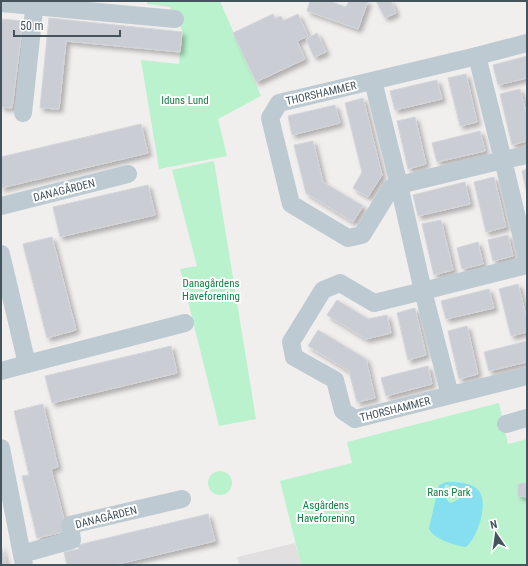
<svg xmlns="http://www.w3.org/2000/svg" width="528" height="566" viewBox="0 0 528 566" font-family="'Roboto Condensed',sans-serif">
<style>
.education{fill:#e2dfe0}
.green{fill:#baf2cd}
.water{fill:#85dff1;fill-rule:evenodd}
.building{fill:#caced4;stroke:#d2d5da;filter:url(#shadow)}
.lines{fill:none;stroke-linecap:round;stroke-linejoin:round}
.minor{stroke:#becad1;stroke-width:18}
.labels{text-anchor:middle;stroke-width:4;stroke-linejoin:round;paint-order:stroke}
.street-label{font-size:11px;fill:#45535d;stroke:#fff}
.park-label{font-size:11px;fill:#118345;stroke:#fff}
</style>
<defs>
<filter id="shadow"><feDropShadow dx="3.5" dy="3.5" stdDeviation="2" flood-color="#0004"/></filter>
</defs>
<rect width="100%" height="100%" fill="#f1eeee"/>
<polygon class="education" points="295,543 301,565 239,565 237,557"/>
<g class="green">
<polygon points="147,1 220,1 261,96 218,119 227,156 159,169 141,60 179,64 182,30 170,7 147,4"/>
<polygon points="214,161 256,419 219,426 180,269 197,266 172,170"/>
<polygon points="499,403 508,444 527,439 527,565 301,565 280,481 352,463 347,442"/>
<circle cx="220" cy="483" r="12"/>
</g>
<path class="water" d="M 446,482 C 455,482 468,482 476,488 C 491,499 478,537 466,547 C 456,546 431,538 429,528 L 439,485 ZM 445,485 L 448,485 L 458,493 L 459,499 L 451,503 C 445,501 444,491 445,485 Z"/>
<g class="building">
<polygon points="310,1 329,1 346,7 349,1 368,1 358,29 307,11"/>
<polygon points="376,1 391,1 396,13 385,18"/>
<polygon points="273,14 275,19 281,16 283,21 298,14 308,36 297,41 305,59 256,82 233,33"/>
<polygon points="49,18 182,32 180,52 66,41 59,109 40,108"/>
<polygon points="1,19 23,21 12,108 1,107"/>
<polygon points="317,33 326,52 314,57 306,39"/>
<polygon points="527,56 527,78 498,85 493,65"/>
<polygon points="466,74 477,122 460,126 448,78"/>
<polygon points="437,80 442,99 395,110 390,91"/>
<polygon points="520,89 527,117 527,141 512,145 500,94"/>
<polygon points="363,98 382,175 368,197 353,188 362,172 345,103"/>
<polygon points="335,105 340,123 292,135 288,116"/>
<polygon points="415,117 426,164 408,169 397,121"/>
<polygon points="141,124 148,153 1,188 1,157"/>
<polygon points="480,131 485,151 437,162 432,143"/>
<polygon points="313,141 323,182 363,206 353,222 306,193 294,145"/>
<polygon points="527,169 527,189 526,189 522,171"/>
<polygon points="494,177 506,227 486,232 474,182"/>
<polygon points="465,182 470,204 418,216 413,195"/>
<polygon points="148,185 155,215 60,237 53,207"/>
<polygon points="441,220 453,270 434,275 422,224"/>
<polygon points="508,235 513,256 493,261 488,240"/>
<polygon points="52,237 76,330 47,338 23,244"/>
<polygon points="478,242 483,264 462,269 457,248"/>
<polygon points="518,284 527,320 527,332 511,336 499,289"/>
<polygon points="489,289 494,308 446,319 441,301"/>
<polygon points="337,300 368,319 387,315 391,333 366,339 327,315"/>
<polygon points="415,308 426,355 408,360 397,313"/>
<polygon points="467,326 478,374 459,379 448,331"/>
<polygon points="318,330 366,359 375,398 357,402 349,371 308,346"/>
<polygon points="527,341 527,362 489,371 484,352"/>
<polygon points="171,346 177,373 52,403 45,376"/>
<polygon points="428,366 432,384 386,396 381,378"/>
<polygon points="43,404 58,467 51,469 67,531 37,538 22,476 29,475 14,411"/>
<polygon points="522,483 527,484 527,497 519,496 518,495 518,485"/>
<polygon points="208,514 215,541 114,565 67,565 64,552 79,549 78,545"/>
<polygon points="1,545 6,565 1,565"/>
</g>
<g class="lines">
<g class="minor">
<polyline points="1,3 175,19"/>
<polyline points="477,56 527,43"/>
<polyline points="373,81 399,185 391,188 362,235 348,238 291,204 270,118 279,103 477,56 503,160 527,155"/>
<polyline points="23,113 35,1"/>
<polyline points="1,206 128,174"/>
<polyline points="1,254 27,364 185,323"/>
<polyline points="527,259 503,160 399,185 423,291 527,265"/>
<polyline points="1,371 27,364"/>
<polyline points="450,395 423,291 374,303 340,283 323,290 291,342 294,357 335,380 343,411 355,419 527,376"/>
<polyline points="506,424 527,418"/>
<polyline points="1,448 24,565"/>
<polyline points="22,554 72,540 70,525 182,499"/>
</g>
</g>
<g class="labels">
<g class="street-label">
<text transform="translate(321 93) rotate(-13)" y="4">THORSHAMMER</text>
<text transform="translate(64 190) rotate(-14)" y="4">DANAGÅRDEN</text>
<text transform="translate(395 409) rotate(-14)" y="4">THORSHAMMER</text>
<text transform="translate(106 517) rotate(-14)" y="4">DANAGÅRDEN</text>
</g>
<g class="park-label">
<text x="185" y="104">Iduns Lund</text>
<text x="211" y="287">Danagårdens<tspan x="211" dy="13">Haveforening</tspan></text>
<text x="449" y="496">Rans Park</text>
<text x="326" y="509">Asgårdens<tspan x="326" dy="13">Haveforening</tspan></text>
</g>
</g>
<rect width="528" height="566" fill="none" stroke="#45535d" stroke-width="4"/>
<g transform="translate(496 534) rotate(347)" stroke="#ffffff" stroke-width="3" paint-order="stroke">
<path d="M0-3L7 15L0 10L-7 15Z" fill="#45535d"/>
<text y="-6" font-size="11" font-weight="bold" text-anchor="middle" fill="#45535d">N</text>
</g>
<path d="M14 30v6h106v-6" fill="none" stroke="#45535d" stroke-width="2"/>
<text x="20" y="30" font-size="12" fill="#45535d" stroke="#ffffff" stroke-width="3" paint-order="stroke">50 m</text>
</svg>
